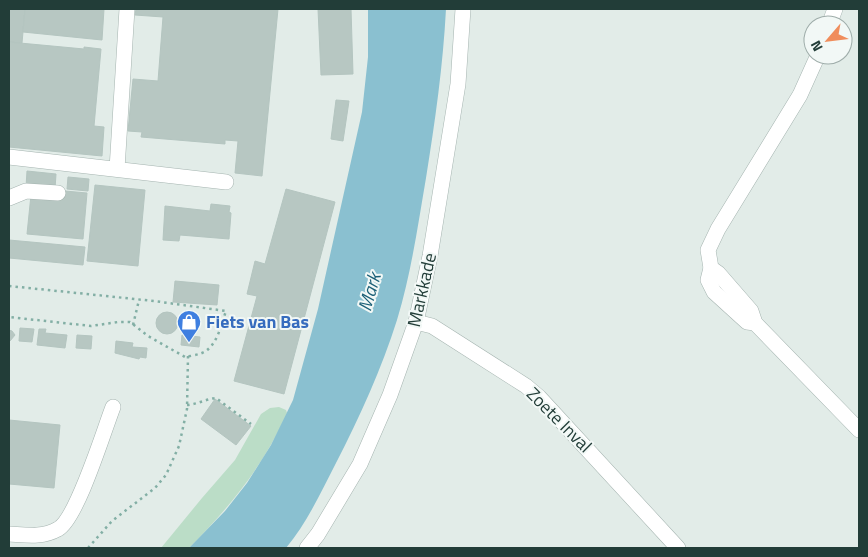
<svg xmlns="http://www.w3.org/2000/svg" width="868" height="557" viewBox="0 0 868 557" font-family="'Titillium Web',sans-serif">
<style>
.green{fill:#bbddc7}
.water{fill:#8ac0d0}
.building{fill:#b7c7c2;stroke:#b4c5c0}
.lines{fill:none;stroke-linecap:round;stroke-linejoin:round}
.minor-casing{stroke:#a5b4b0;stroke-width:16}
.path{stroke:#83afa5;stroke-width:2.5;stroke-dasharray:2.5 4;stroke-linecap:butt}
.minor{stroke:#fff;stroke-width:15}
.labels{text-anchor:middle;stroke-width:4;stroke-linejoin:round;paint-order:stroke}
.street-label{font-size:18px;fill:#223d38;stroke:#f2f8f6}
.shop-label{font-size:18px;font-weight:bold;fill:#366cbe;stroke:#f2f8f6;text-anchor:start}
.water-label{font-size:19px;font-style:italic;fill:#1d6178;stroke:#f2f8f6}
</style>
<rect width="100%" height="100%" fill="#e2ece8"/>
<path class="green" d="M 279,407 L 286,410 L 287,413 C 264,465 229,508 189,548 L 161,548 L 202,498 L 235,460 L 261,414 L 270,408 Z"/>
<path class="water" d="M 368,9 L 446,9 C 443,66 435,122 426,178 C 418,225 411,274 397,320 C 382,368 359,418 336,463 C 321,492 307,523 286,548 L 189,548 L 225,511 L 247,483 L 271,445 L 293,400 L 318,309 L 362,112 L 368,57 Z"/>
<g class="building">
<polygon points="9,9 25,9 22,43 9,42"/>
<polygon points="25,9 104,9 102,40 23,32"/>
<polygon points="136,9 278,9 262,176 235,173 238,141 225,140 225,144 141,137 142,132 128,131 133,79 158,81 163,17 135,15"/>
<polygon points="318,9 351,9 353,74 321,75"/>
<polygon points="9,42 84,49 84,47 101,49 94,126 104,127 102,156 9,147"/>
<polygon points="336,100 349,101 343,141 331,139"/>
<polygon points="27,171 56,174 55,189 26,187"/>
<polygon points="68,177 89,179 88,191 67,189"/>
<polygon points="95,185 145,190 138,266 87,261"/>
<polygon points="286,189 335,202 284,394 234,381 257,296 247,294 255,261 265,264"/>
<polygon points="65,191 87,193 83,239 27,234 31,195 64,198"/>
<polygon points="211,204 230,206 229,212 231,213 229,239 180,235 179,241 163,240 165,206 210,211"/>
<polygon points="9,240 85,247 83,265 9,258"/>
<polygon points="175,281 219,285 217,305 173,302"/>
<circle cx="167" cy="323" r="11"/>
<polygon points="20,328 34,329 32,342 19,341"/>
<polygon points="39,329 46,329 45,333 67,335 65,348 37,345"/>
<polygon points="9,330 12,331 15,335 10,341 9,341"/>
<polygon points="77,335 92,336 91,349 76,348"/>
<polygon points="182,335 200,337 199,347 181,345"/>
<polygon points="116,341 133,343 132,347 147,348 146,358 140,357 139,359 115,353"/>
<polygon points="215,399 251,426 236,445 201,419"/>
<polygon points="9,420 60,425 54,488 9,484"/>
</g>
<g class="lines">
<g class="minor-casing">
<g id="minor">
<polyline points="829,25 835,9"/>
<polyline points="818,55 800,95 718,229 708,250 711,268 718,273 751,311 755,323 859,430"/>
<polyline points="9,157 226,182"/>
<polyline points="117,169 127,9"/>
<polyline points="9,198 26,191 58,193"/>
<polyline points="711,268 708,280 714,292 747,322 755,323"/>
<polyline points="416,322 432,326 526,386 539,397 678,548"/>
<path d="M 9,534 C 26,535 42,538 58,529 C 77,519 104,430 113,407"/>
<polyline points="307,548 318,534 360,464 390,395 416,322 430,256 458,84 463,9"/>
</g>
</g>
<g class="path">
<path d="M 9,286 L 154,301 L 226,311 C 221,325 217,347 202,353 C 197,355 190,356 185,357 L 148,336 L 130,322 L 118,322 L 91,326 L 9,317"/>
<polyline points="133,325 139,300"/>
<path d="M 187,405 C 198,404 206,399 216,398 L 251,424"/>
<polyline points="88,548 112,521 155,488 166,475 179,446 187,409 188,356"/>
</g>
<use href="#minor" class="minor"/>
</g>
<defs>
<g id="shop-pin" transform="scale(1.25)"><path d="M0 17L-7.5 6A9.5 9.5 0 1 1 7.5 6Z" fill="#3f7fe0" stroke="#f2f8f6"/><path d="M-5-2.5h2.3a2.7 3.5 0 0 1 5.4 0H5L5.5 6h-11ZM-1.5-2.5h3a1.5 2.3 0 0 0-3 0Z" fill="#fff"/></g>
</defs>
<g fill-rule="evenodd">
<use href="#shop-pin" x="189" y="322"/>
</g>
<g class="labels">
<g class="street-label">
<text transform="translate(422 290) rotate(-77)" y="6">Markkade</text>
<text transform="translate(559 420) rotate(45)" y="6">Zoete Inval</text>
</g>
<g class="shop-label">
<text x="206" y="328">Fiets van Bas</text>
</g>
<g class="water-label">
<text transform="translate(369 292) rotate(-74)" y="7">Mark</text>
</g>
</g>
<rect width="868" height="557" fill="none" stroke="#223d38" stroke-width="20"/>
<g transform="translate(828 40) rotate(242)"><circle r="24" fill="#f2f8f6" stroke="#9fadaa"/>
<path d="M0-4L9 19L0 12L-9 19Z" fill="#f08d5c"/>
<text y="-8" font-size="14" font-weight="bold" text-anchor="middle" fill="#223d38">N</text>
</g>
</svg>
